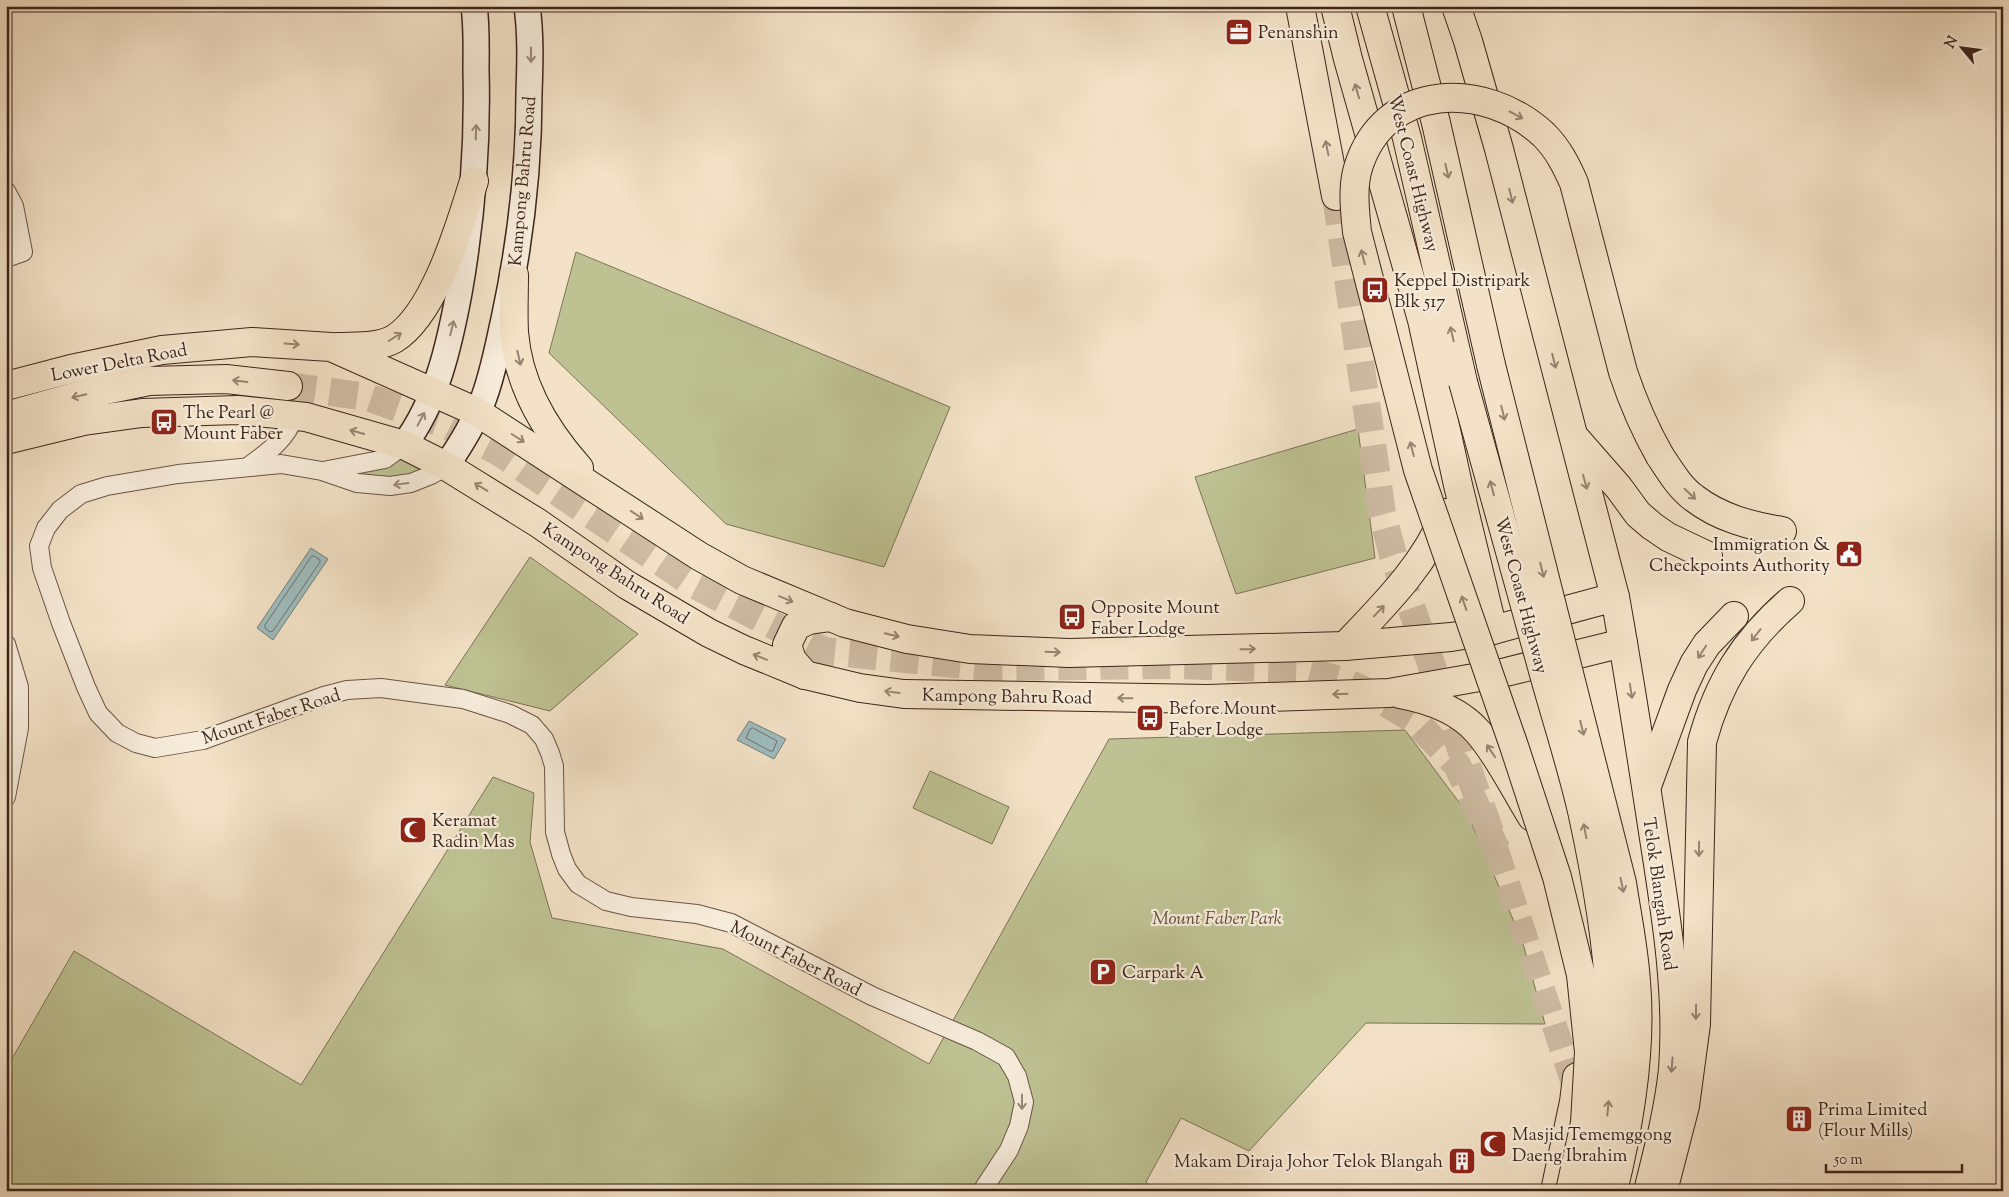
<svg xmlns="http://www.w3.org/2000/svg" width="2009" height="1197" viewBox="0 0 2009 1197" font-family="'Sorts Mill Goudy',serif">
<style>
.green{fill:#bec293;stroke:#7d7356}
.water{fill:#9ebcbe;stroke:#777f7c}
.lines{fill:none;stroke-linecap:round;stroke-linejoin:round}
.shore{stroke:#6d706c;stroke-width:1}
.secondary-tunnel{stroke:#cebca4;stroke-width:25;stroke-dasharray:25 12;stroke-linecap:butt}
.primary-tunnel{stroke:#cebca4;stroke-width:28;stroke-dasharray:28 14;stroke-linecap:butt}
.trunk-tunnel{stroke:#cebca4;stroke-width:28;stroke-dasharray:28 14;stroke-linecap:butt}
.minor-casing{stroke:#6a5444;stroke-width:20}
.secondary-casing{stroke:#3c2419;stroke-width:28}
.primary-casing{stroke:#3c2419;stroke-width:30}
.trunk-casing{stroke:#3c2419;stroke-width:30}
.minor{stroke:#f7ecdb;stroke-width:18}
.secondary{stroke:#f7ecdb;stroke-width:25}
.primary{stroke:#f3e2c7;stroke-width:28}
.trunk{stroke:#f3e2c7;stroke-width:28}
.trunk-bridge-casing{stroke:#3c2419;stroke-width:30;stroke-linecap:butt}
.trunk-bridge{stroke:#f3e2c7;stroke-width:28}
.oneway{stroke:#9a887a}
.oneway2{stroke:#988370}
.labels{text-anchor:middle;stroke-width:4.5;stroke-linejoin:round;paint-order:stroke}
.poi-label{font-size:18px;fill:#3c2419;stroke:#f7ecdb;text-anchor:start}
.street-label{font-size:18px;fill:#3c2419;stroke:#f7ecdb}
.park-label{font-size:18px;font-style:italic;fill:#5c4c38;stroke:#f7ecdb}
</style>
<rect width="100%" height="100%" fill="#f3e2c7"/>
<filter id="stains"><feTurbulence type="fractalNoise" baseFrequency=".004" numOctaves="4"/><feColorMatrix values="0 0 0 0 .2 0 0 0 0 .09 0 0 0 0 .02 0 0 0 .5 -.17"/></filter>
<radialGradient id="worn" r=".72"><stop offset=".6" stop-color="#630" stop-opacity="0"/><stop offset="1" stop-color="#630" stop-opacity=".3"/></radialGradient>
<g class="green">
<polygon points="576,252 950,407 884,567 726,524 549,353"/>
<polygon points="1358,429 1375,558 1236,594 1195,477"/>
<polygon points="404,445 446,466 411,483 322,471"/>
<polygon points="530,557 638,634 550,711 445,685"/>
<polygon points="1405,730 1467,813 1522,940 1545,1024 1366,1023 1249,1151 1181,1118 1146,1182 1154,1191 6,1191 6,1069 74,951 301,1085 493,777 534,793 530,842 552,918 723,949 929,1064 1109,739"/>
<polygon points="930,771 1009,807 992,844 913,808"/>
</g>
<g class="water">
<polygon points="311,548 328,559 273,640 257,628"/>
<polygon points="749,721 786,739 774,759 737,740"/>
</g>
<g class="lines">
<g class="shore">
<polygon points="314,556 320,560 320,562 273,631 270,632 265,628 265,625 311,557"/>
<polygon points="753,728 777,741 773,751 770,751 746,738 750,729"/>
</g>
<polyline class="secondary-tunnel" points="1496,849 1579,1100"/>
<polyline class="primary-tunnel" points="288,386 367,397 444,424 499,452 693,584 824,651 986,667 1173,665 1298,669 1343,681 1370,693 1414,720 1457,765 1496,849"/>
<polyline class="trunk-tunnel" points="1336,196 1382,513 1393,555 1496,849"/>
<g class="minor-casing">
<g id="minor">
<polyline points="6,191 14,206 23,252 6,258"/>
<path d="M 249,466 C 267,453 288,438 294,416"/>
<polyline points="446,466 431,475 411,483 390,486 357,483 322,471 281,464 178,474 107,486 81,494 60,510 46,528 39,546 42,568 61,623 86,687 98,713 117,733 136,743 155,748 203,740 324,696 347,690 381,688 463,699 510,714 532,725 544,739 550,753 554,766 555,832 561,854 567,869 578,884 606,901 631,907 697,914 731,923 872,996 977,1041 1006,1057 1017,1076 1024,1102 1019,1126 1009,1150 982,1191"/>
<polyline points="323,471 385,459 404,445"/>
<polyline points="6,644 19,687 19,728 6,797"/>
</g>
</g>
<g class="secondary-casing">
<g id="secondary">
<path d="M 404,445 C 437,401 449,346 459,293 C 472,219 478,146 476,71 C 476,49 477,27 474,6"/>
<path d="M 446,466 C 460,446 474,423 483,400 C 493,374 498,346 504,319 C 520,245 529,170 529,93 C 530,64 531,35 527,6"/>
</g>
</g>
<g class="primary-casing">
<g id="primary">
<path d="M 514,275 C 514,294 513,313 514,332 C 518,385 545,430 579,468"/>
<path d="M 337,347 C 355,346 378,348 394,339 C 435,314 460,225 474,181"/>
<path d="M 6,386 L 71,369 L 162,350 L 252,342 L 331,347 L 477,412 L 699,556 L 742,580 L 845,623 L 907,639 L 970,649 L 1069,653 L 1345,646 L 1451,637 L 1493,630 L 1615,597 C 1629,675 1641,753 1653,832 C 1665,909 1679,990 1673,1069 C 1669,1109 1658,1151 1648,1191"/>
<polyline points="6,416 81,395 149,381 226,379 288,386"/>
<polyline points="6,440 84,421 142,413 238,410 306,417 404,445 446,466 538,523 627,585 709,633 744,650 805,675 860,688 904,694 1208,699 1389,693 1502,673 1623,643"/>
<polyline points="805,675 792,660 787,645 796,626 809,620 831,617"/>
<path d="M 1400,694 C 1427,699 1459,710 1478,732 C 1499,756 1515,790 1532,817"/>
<polyline points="1647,786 1682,690 1694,664 1707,644 1734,616"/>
<polyline points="1555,1191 1574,1102 1577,1077"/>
</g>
</g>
<g class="trunk-casing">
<g id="trunk">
<polyline points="1300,6 1336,196"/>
<polyline points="1335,6 1348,59 1422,320 1458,485 1493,630"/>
<polyline points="1370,6 1407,138 1463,382"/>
<polyline points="1406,6 1436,123 1491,365"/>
<polyline points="1456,6 1468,41 1499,149 1615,597"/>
<polyline points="1577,440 1619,488 1638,514 1652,526 1668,537 1708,556"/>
<path d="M 1660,456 C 1670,471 1680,488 1694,498 C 1720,518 1751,526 1782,531"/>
<path d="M 1345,646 C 1384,605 1424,566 1446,513"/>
<path d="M 1663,1191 L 1685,1106 L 1696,1024 L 1702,742 C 1718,683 1744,641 1790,601"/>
</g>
</g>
<use href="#minor" class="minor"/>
<use href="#secondary" class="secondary"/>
<use href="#primary" class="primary"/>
<use href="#trunk" class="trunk"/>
<g class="trunk-bridge-casing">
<g id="trunk-bridge">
<path d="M 1491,365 L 1622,883 C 1627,916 1634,949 1636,982 C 1642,1049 1629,1126 1613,1191"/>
<path d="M 1463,382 C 1489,477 1516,572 1542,667 C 1555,715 1571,763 1582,811 C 1609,934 1627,1067 1593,1191"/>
<path d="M 1570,1191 L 1585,1123 L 1589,1052 L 1581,975 L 1557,877 L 1514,746 L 1418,470 L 1357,232 C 1355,211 1352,188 1358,168 C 1384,82 1485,80 1544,135 C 1558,149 1566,165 1574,183 L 1623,372 C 1633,402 1644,428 1660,456"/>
</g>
</g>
<use href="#trunk-bridge" class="trunk-bridge"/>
</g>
<defs><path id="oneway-shaft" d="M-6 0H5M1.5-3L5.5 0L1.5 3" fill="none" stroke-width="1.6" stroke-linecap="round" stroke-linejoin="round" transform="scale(1.25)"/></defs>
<g class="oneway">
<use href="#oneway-shaft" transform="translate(531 55) rotate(89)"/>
<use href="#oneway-shaft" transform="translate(476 132) rotate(-88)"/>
<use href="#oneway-shaft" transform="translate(452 328) rotate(-76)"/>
<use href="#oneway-shaft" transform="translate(421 419) rotate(-62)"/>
<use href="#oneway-shaft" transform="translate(401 484) rotate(172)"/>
<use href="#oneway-shaft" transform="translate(1022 1102) rotate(90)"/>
</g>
<g class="oneway2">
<use href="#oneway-shaft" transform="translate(1357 91) rotate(-106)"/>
<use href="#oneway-shaft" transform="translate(1516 115) rotate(28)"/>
<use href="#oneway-shaft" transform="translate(1327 148) rotate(-101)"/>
<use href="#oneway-shaft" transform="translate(1447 171) rotate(77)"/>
<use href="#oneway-shaft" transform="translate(1511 196) rotate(76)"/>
<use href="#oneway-shaft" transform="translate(1363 257) rotate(-104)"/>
<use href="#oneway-shaft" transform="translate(1452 334) rotate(-103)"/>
<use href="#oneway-shaft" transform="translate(395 337) rotate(-32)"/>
<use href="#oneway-shaft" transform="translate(292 344) rotate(4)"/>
<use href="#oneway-shaft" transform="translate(519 358) rotate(77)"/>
<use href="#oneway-shaft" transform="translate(1554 361) rotate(76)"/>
<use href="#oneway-shaft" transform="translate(240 381) rotate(-173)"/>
<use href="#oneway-shaft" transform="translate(79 396) rotate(167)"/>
<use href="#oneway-shaft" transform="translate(1503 413) rotate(76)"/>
<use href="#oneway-shaft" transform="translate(357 432) rotate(-164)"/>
<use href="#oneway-shaft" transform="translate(518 438) rotate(32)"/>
<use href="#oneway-shaft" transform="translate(1412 449) rotate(-104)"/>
<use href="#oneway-shaft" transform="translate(1585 482) rotate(75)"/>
<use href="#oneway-shaft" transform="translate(481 487) rotate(-149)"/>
<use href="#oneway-shaft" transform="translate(1492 488) rotate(-105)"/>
<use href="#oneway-shaft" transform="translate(1690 494) rotate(44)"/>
<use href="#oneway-shaft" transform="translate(637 515) rotate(34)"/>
<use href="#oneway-shaft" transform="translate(1542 570) rotate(76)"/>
<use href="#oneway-shaft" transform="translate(786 599) rotate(23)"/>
<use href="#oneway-shaft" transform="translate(1464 603) rotate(-109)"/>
<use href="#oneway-shaft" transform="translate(1379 611) rotate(-46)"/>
<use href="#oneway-shaft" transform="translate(892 635) rotate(13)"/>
<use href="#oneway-shaft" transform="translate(1756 635) rotate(128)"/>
<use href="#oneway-shaft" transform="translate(1248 649) rotate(-1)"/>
<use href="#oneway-shaft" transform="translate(1053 652) rotate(2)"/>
<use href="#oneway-shaft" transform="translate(1702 652) rotate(123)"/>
<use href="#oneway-shaft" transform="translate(760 657) rotate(-158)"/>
<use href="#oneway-shaft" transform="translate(1631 691) rotate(81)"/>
<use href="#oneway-shaft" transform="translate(892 692) rotate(-172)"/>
<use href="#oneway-shaft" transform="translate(1340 694) rotate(178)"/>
<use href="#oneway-shaft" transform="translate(1125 698) rotate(-179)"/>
<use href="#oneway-shaft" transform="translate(1582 728) rotate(76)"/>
<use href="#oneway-shaft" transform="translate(1491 751) rotate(-124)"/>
<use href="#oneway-shaft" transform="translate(1585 831) rotate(-101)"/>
<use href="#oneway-shaft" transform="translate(1699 849) rotate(91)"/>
<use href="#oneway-shaft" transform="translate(1622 885) rotate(78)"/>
<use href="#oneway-shaft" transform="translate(1696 1012) rotate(91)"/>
<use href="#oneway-shaft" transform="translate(1672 1065) rotate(94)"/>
<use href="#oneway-shaft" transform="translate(1608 1108) rotate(-85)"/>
</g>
<defs>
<g id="office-square" transform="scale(1.4375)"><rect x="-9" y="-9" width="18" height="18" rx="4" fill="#8f2418" stroke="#f7ecdb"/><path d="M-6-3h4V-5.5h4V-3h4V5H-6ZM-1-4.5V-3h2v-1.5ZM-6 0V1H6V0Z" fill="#fff"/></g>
<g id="bus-square" transform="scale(1.4375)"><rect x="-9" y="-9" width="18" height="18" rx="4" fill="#8f2418" stroke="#f7ecdb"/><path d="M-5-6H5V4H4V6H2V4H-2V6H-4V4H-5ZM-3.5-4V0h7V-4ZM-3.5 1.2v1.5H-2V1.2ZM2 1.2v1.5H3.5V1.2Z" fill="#fff"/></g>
<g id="civic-square" transform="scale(1.4375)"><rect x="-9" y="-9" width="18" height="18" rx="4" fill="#8f2418" stroke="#f7ecdb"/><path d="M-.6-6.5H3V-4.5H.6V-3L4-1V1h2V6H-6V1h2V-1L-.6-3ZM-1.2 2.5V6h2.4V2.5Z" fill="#fff"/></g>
<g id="mosque-square" transform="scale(1.4375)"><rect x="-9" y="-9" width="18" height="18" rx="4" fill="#8f2418" stroke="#f7ecdb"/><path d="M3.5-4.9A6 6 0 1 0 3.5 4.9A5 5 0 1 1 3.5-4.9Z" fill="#fff"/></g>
<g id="parking-square" transform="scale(1.4375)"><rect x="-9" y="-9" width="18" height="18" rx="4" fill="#8f2418" stroke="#f7ecdb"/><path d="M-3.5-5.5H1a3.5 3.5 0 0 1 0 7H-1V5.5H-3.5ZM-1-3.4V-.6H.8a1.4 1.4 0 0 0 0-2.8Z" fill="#fff"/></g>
<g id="building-square" transform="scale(1.4375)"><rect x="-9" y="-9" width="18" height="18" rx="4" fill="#8f2418" stroke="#f7ecdb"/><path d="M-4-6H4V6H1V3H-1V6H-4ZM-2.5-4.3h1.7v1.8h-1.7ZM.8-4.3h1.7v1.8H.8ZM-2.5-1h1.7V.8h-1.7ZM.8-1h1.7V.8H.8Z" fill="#fff"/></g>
</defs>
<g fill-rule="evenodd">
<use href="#office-square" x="1239" y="32"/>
<use href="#bus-square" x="1375" y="290"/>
<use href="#bus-square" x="164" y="422"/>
<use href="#civic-square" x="1849" y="554"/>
<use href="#bus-square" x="1072" y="617"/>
<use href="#bus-square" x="1150" y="718"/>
<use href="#mosque-square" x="413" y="830"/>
<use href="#parking-square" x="1103" y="972"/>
<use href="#building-square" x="1799" y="1119"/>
<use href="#mosque-square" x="1493" y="1144"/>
<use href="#building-square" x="1462" y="1161"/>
</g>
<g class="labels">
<g class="poi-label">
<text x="1258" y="38">Penanshin</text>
<text x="1394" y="286">Keppel Distripark<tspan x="1394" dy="21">Blk 517</tspan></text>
<text x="183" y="418">The Pearl @<tspan x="183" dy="21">Mount Faber</tspan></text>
<text x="1830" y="550" text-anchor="end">Immigration &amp;<tspan x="1830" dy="21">Checkpoints Authority</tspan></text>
<text x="1091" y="613">Opposite Mount<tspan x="1091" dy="21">Faber Lodge</tspan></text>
<text x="1169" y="714">Before Mount<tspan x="1169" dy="21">Faber Lodge</tspan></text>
<text x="432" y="826">Keramat<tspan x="432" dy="21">Radin Mas</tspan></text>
<text x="1122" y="978">Carpark A</text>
<text x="1818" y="1115">Prima Limited<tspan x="1818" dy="21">(Flour Mills)</tspan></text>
<text x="1512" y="1140">Masjid Tememggong<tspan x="1512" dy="21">Daeng Ibrahim</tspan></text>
<text x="1443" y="1167" text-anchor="end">Makam Diraja Johor Telok Blangah</text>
</g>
<g class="street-label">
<text transform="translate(1414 173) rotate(76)" y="6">West Coast Highway</text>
<text transform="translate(522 181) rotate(-85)" y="6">Kampong Bahru Road</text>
<text transform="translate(119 362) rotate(-11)" y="6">Lower Delta Road</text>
<text transform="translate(616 573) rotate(33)" y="6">Kampong Bahru Road</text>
<text transform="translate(1522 595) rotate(75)" y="6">West Coast Highway</text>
<text transform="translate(1007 696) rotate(1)" y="6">Kampong Bahru Road</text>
<text transform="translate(271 716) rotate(-18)" y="6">Mount Faber Road</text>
<text transform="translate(1660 894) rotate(82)" y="6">Telok Blangah Road</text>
<text transform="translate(796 958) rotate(27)" y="6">Mount Faber Road</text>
</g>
<g class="park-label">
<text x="1217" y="924">Mount Faber Park</text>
</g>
</g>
<rect width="2009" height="1197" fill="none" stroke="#f3e2c7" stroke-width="25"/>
<rect x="8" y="8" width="1994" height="1182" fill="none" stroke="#3c2419" stroke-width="2.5"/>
<rect x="12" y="12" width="1984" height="1172" fill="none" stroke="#3c2419"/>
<g transform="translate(1962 48) rotate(299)" stroke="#f7ecdb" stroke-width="4" paint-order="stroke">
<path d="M0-4L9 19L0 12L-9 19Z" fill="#3c2419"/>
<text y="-8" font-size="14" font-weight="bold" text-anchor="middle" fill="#3c2419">N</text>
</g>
<path d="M1826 1164v8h136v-8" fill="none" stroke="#3c2419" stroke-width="2.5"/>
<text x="1834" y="1164" font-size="15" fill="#3c2419" stroke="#f7ecdb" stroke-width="4" paint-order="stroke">50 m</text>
<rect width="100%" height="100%" filter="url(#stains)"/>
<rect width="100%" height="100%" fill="url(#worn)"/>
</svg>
